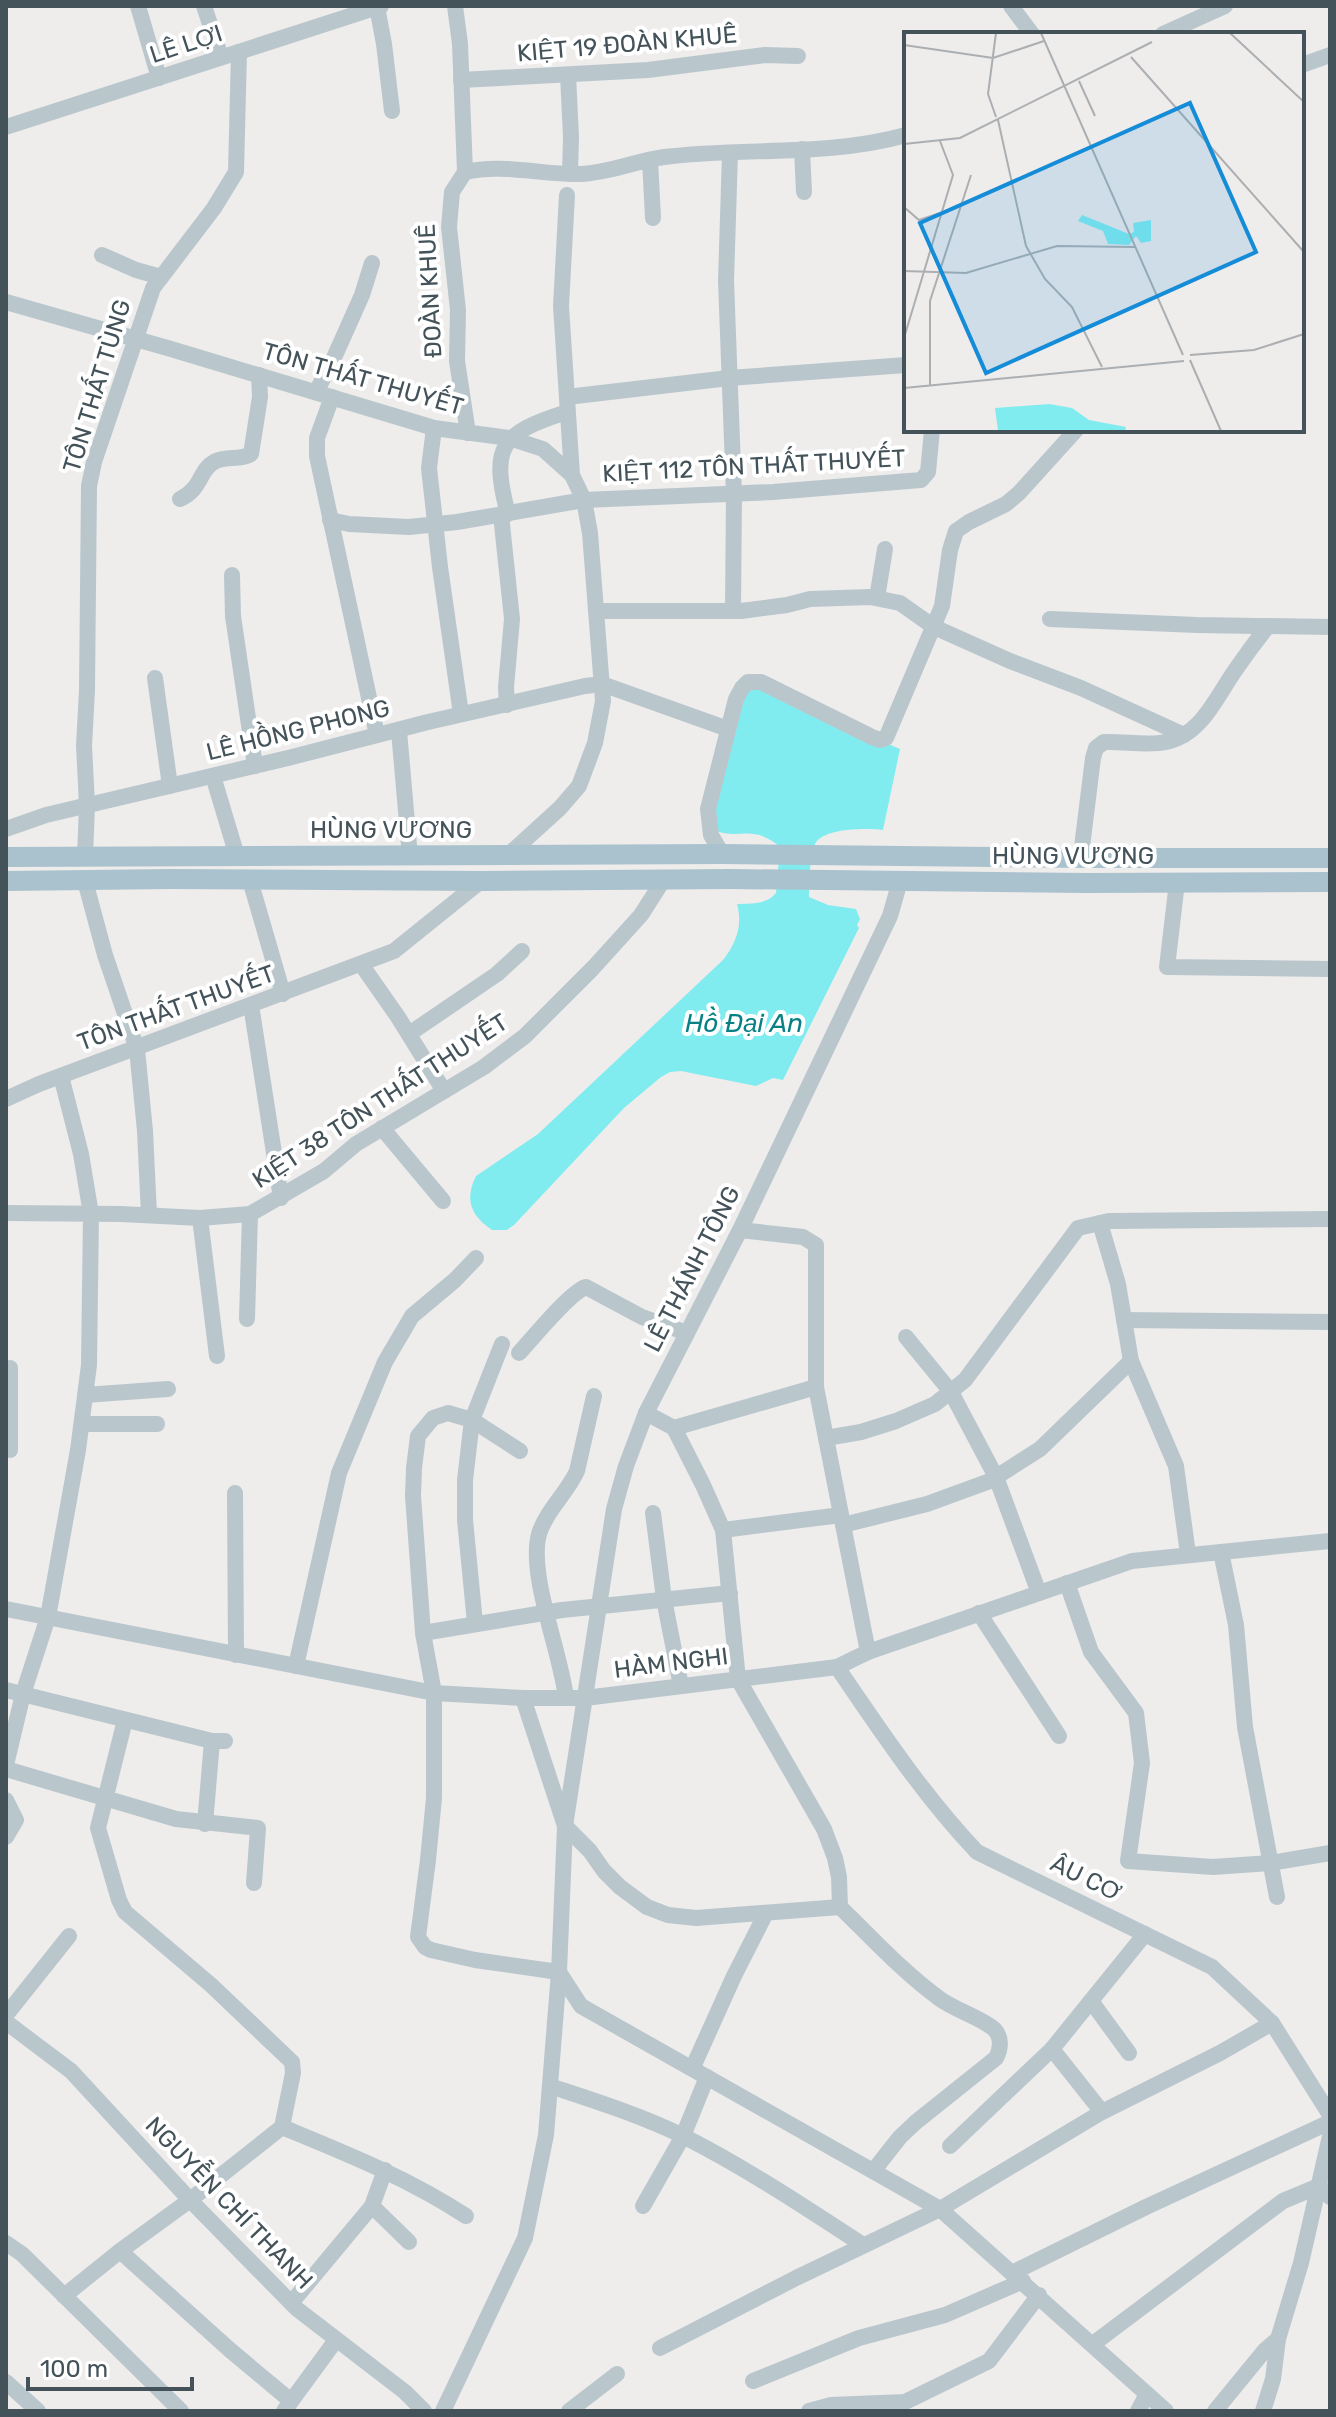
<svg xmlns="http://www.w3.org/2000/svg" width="1336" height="2417" viewBox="0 0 1336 2417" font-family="Rubik,sans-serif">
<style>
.water{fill:#81ecf0}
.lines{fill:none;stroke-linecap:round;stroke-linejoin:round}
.minor{stroke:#b9c7cd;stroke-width:16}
.major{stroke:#aac2cd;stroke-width:20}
.labels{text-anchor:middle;stroke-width:8;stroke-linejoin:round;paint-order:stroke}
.street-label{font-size:24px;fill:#44535a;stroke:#fff}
.water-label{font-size:26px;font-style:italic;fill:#088185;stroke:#fff}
.inset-road{fill:none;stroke:#abafb2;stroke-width:2}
.view{fill:#158cd7;fill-opacity:0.15;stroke:#158cd7;stroke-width:4}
.inset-edge{fill:none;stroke:#44535a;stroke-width:4}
</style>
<rect width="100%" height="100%" fill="#efecec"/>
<path class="water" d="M 742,681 L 900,749 L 883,830 C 866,828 823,828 815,844 C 809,856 810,883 809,897 L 828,905 L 856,909 L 860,919 L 857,925 L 859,928 L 783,1080 L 773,1078 L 756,1086 L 681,1071 L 670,1072 L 661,1077 L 624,1108 L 514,1225 L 507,1230 L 492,1230 C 471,1216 464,1200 476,1176 L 538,1134 L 723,960 C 736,943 743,926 737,904 C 751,903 766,905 776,893 L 780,847 C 751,823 740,841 714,830 L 710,821 Z"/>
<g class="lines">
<g class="minor">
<polyline points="138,6 159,78"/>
<polyline points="204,6 221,57"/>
<polyline points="455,6 460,44 465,172 452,192 449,227 458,310 457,361 468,433"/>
<polyline points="1011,6 1032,34"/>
<polyline points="377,7 384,44 392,111"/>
<polyline points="1163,34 1225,6"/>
<polyline points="1302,65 1330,55"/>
<polyline points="568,75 571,137 570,174"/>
<polyline points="461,80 648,70 765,55 798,56"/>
<polyline points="6,127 381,6"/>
<polyline points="802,149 804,192"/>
<polyline points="730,153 726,281 734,494 733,611"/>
<polyline points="650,160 653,218"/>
<path d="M 465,172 C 503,163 542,175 580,174 C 609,173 636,161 664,157 C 744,147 827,157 906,135"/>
<polyline points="567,195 561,306 572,475"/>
<polyline points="102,255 136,270 161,277"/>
<polyline points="6,302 171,349 434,428 509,438 543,449 572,475 584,500 590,533 603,701 595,743 579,786 560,808 506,857"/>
<polyline points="316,392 333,360 362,295 372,263"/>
<polyline points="332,397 317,438 317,456 377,735"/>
<polyline points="567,397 729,378 906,365"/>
<polyline points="434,428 429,468 440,567 461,714"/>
<path d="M 180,499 C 202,489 199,470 214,462 C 226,455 240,461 251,454 L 260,397 L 259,375"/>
<path d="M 508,514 C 490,446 501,433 567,412"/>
<polyline points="501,515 512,619 506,687 507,705"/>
<polyline points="330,520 349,524 409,527 457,522 584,500 773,492 921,480 928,472 932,430"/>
<polyline points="232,575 233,616 255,766"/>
<polyline points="877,598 885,549"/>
<polyline points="597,611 741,611 787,605 810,599 870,597 900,603 934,627 1010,661 1081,688 1184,735"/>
<polyline points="1050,619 1197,625 1330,627"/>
<polyline points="155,678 170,786"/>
<polyline points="399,731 410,857"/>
<polyline points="213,776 237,856"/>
<polyline points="6,829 46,815 288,758 428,722 585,686 602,684 728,729"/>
<polyline points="722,854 711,835 708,809 736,699 742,688 748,682 761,682 872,737 880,740 886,738 942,606 950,550 956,531 969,522 1006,504 1019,493 1076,430"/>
<polyline points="85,857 87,805 84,746 87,690 89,486 94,462 153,288 214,208 236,172 239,52"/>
<path d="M 1086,858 L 1082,847 L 1093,758 L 1096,748 L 1104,742 C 1125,741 1145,746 1166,742 C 1201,735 1216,698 1234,672 C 1245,656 1256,641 1268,626"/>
<polyline points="250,880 283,994"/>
<polyline points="85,881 105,955 137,1049 145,1131 149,1215"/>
<polyline points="1177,882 1167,967 1330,969"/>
<polyline points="361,964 398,1017 444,1091"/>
<polyline points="251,1005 281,1198"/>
<polyline points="409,1034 497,974 522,951"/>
<polyline points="6,1099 39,1084 394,951 481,881"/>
<polyline points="382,1128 443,1201"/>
<polyline points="6,1213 121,1214 200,1218 250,1214 324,1171 356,1144 484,1067 525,1036 593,968 641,915 664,879"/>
<polyline points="200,1218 217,1356"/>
<polyline points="1100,1223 1118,1284 1131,1361 1176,1466 1188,1554"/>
<polyline points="740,1230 803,1237 816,1245 816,1387 868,1652"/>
<polyline points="247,1319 250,1214"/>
<polyline points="1124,1320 1330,1322"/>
<polyline points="906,1337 951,1392 996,1477 1039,1593"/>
<path d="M 519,1353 C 533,1338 570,1292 586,1287 L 642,1317 L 687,1333"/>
<polyline points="10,1368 10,1450"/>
<polyline points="85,1395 168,1389"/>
<path d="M 646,1413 L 674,1428 L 703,1485 L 723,1530 L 738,1679 L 824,1829 L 835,1858 L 839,1877 L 840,1907 C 872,1938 904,1973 940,1999 C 955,2010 982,2018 994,2029 C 1002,2037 1001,2049 996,2058 L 916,2122 L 900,2137 L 874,2170"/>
<polyline points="82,1424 157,1424"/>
<polyline points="674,1428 816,1387"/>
<polyline points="826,1438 861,1432 896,1421 935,1404 965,1380 1078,1228 1109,1221 1330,1219"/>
<polyline points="520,1451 472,1420 448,1413 433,1418 418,1436 414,1468 413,1496 423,1633 434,1693 434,1798 428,1860 418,1937 425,1947 431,1950 475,1960 559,1972 581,2006 940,2209 1166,2411"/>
<polyline points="235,1493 236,1655"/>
<polyline points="653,1513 664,1599 681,1686"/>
<polyline points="843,1525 927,1504 990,1481 1040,1449 1131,1361"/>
<polyline points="723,1530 841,1515"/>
<polyline points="1221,1552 1236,1625 1245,1727 1277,1897"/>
<polyline points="1067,1583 1091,1652 1136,1713 1142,1763 1128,1861 1213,1867 1270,1863 1330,1853"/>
<polyline points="6,1609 434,1693 523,1698 585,1698 837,1667 868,1652 1132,1561 1330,1541"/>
<polyline points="979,1613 1059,1736"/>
<polyline points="475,1623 465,1520 465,1480 472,1420 502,1344"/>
<polyline points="423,1633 562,1610 730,1593"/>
<polyline points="296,1666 339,1473 385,1362 412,1316 455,1280 476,1258"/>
<path d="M 837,1667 C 880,1730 923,1795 977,1852 L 1212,1967 L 1272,2023 L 1330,2115"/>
<polyline points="6,1690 212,1741 225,1741"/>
<polyline points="523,1698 565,1826 590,1851 604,1871 620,1887 647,1907 668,1915 696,1918 840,1907"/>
<path d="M 566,1698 C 561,1653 528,1575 539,1534 C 546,1511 567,1493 577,1471 L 594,1396"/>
<polyline points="6,1765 23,1694 48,1617 78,1450 89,1365 91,1214 81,1154 61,1076"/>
<polyline points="6,1769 176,1819 258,1828 254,1883"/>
<polyline points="6,1800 16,1820 6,1837"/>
<polyline points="205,1824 212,1741"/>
<polyline points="1091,2001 1129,2053"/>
<polyline points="6,2015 69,1936"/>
<polyline points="6,2022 71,2071 190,2200 297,2309 405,2392 424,2411"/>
<polyline points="693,2067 734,1976 766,1913"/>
<path d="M 550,2086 C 595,2101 640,2115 683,2136 C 746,2168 805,2207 863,2245"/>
<polyline points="1102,2112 1052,2049 1145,1934"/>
<path d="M 282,2127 C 345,2153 408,2178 466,2216"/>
<polyline points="950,2146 1052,2049"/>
<polyline points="372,2206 409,2242"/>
<polyline points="643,2206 683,2136 707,2077"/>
<polyline points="6,2243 22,2254 181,2411"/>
<polyline points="120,2251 230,2350 291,2401"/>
<polyline points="1014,2272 1146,2207 1330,2122"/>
<polyline points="64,2296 120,2251 190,2200 282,2127 293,2073 292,2062 211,1985 125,1912 119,1900 98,1828 125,1720"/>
<polyline points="292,2302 372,2206 385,2170"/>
<polyline points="1093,2344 1283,2201 1319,2186 1330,2197"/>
<polyline points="660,2348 796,2278 940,2209 1102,2112 1220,2053 1272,2023"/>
<polyline points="753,2381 859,2338 945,2315 1023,2281"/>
<polyline points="6,2382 38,2411"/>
<polyline points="284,2411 336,2340"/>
<polyline points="443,2411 525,2238 546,2135 559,1972 565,1826 614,1509 626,1466 646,1413 740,1230 890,916 900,881"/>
<polyline points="569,2411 617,2374"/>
<polyline points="809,2411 831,2405 905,2402 989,2361 1039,2295"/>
<polyline points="1138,2411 1147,2394"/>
<polyline points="1215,2411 1265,2350 1278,2339"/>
<polyline points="1263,2411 1273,2379 1278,2339 1301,2263 1330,2136"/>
</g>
<g class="major">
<polyline points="6,857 722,854 1086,858 1330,858"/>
<polyline points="6,881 170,879 481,881 730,879 1086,883 1330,882"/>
</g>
</g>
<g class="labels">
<g class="street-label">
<text transform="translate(186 44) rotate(-18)" y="8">LÊ LỢI</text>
<text transform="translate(627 44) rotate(-5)" y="8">KIỆT 19 ĐOÀN KHUÊ</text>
<text transform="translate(430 291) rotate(-93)" y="8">ĐOÀN KHUÊ</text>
<text transform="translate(363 379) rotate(16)" y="8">TÔN THẤT THUYẾT</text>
<text transform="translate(97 386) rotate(-73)" y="8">TÔN THẤT TÙNG</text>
<text transform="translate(754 466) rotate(-3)" y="8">KIỆT 112 TÔN THẤT THUYẾT</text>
<text transform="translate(298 730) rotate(-14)" y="8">LÊ HỒNG PHONG</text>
<text x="391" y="838">HÙNG VƯƠNG</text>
<text x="1073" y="864">HÙNG VƯƠNG</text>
<text transform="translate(176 1008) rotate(-20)" y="8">TÔN THẤT THUYẾT</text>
<text transform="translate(380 1101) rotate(-33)" y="8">KIỆT 38 TÔN THẤT THUYẾT</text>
<text transform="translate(692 1269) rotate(-63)" y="8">LÊ THÁNH TÔNG</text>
<text transform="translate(671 1663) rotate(-7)" y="8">HÀM NGHI</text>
<text transform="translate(1086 1878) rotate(26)" y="8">ÂU CƠ</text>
<text transform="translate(229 2203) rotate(46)" y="8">NGUYỄN CHÍ THANH</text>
</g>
<g class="water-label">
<text x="744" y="1032">Hồ Đại An</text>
</g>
</g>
<g transform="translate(904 32)">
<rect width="400" height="400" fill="#efecec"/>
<path d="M 178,183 L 225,202 L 230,200 L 229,191 L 247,188 L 247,209 L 237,211 L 232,204 L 225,213 L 204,212 L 199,199 L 174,189 ZM 145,372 L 168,376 L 185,388 L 222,395 L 221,399 L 94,399 L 91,376 Z" fill="#81ecf0"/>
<path class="inset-road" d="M 92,1 L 84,62 L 92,85M 137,1 L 279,323M 326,1 L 400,70M 0,13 L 89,26 L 140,9M 227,25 L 400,220M 175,49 L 191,84M 94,88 L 122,214 L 141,247 L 168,275 L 198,335M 0,112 L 56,106 L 248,10M 0,175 L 15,188 L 36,181M 0,239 L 62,241 L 153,214 L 232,215M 0,306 L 49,143 L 36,109M 286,323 L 350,318 L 400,302M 286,328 L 317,399M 26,353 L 26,269 L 67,143M 0,356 L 280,329"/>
<path class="view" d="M 286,71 L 352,220 L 82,341 L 16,191 Z"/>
<rect width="400" height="400" class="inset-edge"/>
</g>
<rect width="1336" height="2417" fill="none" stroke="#44535a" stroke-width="16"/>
<path d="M28 2377v12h164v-12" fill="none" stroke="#44535a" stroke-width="4"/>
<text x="40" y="2377" font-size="24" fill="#44535a" stroke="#ffffff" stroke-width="6" paint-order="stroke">100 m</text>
</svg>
